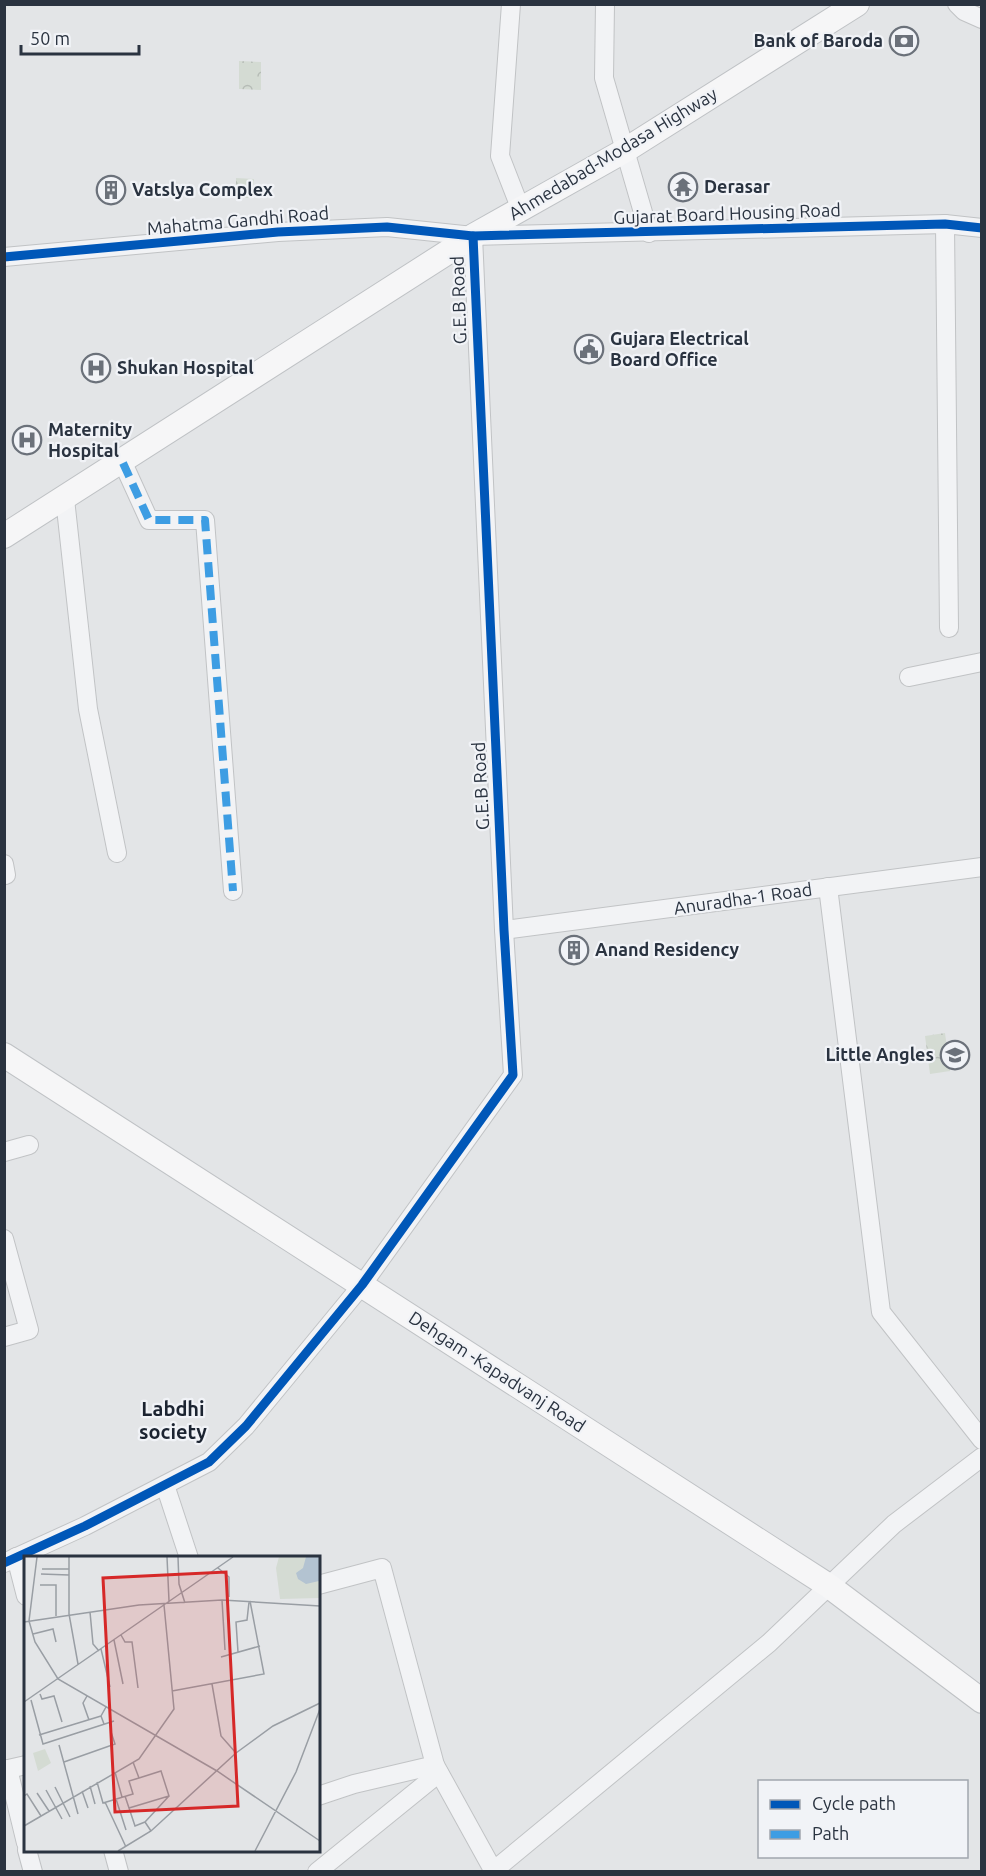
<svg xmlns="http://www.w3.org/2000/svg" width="986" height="1876" viewBox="0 0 986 1876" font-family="Ubuntu,sans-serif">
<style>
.park{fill:url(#park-crowns)}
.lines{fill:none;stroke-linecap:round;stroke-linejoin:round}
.minor-casing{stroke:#c1c3c5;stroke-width:20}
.major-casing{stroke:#bfc2c5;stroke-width:26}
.minor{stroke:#f2f3f5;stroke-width:18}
.major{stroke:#f6f6f7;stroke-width:24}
.quiet{stroke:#3d9de3;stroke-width:8;stroke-dasharray:15 8;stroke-linecap:butt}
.cycleway-casing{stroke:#f1f3f7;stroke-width:13}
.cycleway{stroke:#0057b8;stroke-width:9}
.labels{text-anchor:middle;stroke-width:4.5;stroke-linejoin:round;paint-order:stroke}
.poi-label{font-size:18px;font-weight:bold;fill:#2a3340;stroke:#f1f3f7;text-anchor:start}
.street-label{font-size:18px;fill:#2a3340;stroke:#f1f3f7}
.neighbourhood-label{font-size:20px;font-weight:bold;fill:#1c2431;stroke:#f1f3f7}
.inset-road{fill:none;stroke:#999ea4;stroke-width:1.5}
.view{fill:#d62828;fill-opacity:0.15;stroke:#d62828;stroke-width:3}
.inset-edge{fill:none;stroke:#2a3340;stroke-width:3}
</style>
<defs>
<pattern id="park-crowns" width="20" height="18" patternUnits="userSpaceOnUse" patternTransform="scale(1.5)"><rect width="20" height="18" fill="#d4dbd3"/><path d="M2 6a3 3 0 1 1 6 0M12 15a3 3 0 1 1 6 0" fill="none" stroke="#b6bcb6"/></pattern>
</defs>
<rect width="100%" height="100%" fill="#e3e5e7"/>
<g class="park">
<polygon points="239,61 261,62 261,90 239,89"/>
<polygon points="236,178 254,179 252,198 236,198"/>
<polygon points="945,1033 950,1071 930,1074 925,1036"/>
</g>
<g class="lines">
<g class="minor-casing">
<g id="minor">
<polyline points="511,4 500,156 521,210"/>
<polyline points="605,4 604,78 649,233"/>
<polyline points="957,4 964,11 982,19"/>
<polyline points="945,224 949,628"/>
<polyline points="4,257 278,232 387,227 473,236 945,224 982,228"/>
<polyline points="123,463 149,520 205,520 233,891"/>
<polyline points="65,499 88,709 117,853"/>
<polyline points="909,677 982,662"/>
<polyline points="4,864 6,875"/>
<polyline points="828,887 881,1312 982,1440"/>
<polyline points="504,930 982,867"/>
<polyline points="4,1152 29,1145"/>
<polyline points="4,1239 29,1330 4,1337"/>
<polyline points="165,1485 189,1558"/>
<polyline points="16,1557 26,1596"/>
<polyline points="4,1563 85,1526 209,1462 246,1426 362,1285 513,1075 504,930 473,236"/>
<polyline points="318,1585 382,1568 435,1765 354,1784 318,1796"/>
<polyline points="435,1765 493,1870"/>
<polyline points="8,1769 26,1843"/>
<polyline points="4,1770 26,1765"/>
<polyline points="27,1850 33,1872"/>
<polyline points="113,1850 119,1872"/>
<polyline points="317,1872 439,1773"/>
<polyline points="492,1872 769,1643 894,1524 982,1457"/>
</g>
</g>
<g class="major-casing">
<g id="major">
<polyline points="4,536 473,236 624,151 857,4"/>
<polyline points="4,1055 829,1586 982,1701"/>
</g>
</g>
<use href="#minor" class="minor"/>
<use href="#major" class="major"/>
<polyline class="quiet" points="123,463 149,520 205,520 233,891"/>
<g class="cycleway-casing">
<g id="cycleway">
<polyline points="4,257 278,232 387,227 473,236 945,224 982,228"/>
<polyline points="4,1563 85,1526 209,1462 246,1426 362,1285 513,1075 504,930 473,236"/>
</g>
</g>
<use href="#cycleway" class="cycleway"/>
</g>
<defs>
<g id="bank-ring" transform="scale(1.5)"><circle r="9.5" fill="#f1f3f7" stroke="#6b717a" stroke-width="1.5"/><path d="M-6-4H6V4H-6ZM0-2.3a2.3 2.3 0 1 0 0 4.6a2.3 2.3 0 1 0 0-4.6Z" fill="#6b717a"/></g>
<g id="temple-ring" transform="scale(1.5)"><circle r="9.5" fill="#f1f3f7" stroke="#6b717a" stroke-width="1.5"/><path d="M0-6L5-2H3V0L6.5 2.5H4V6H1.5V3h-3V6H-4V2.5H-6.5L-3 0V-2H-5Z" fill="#6b717a"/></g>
<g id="building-ring" transform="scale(1.5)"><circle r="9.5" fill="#f1f3f7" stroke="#6b717a" stroke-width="1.5"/><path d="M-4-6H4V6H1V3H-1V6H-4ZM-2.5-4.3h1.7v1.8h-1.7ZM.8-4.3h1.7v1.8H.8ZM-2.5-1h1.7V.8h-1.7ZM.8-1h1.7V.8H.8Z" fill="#6b717a"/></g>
<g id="civic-ring" transform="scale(1.5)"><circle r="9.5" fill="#f1f3f7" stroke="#6b717a" stroke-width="1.5"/><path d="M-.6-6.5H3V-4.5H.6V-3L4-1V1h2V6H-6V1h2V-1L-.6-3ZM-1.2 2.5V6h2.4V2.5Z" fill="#6b717a"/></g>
<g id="hospital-ring" transform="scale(1.5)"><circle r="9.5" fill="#f1f3f7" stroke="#6b717a" stroke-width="1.5"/><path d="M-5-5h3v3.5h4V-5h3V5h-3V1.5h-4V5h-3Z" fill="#6b717a"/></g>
<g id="school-ring" transform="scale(1.5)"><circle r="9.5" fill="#f1f3f7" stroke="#6b717a" stroke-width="1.5"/><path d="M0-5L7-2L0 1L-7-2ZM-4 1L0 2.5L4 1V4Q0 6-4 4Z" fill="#6b717a"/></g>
</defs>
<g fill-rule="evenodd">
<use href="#bank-ring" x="904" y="41"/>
<use href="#temple-ring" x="683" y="187"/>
<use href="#building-ring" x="111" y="190"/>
<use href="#civic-ring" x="589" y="349"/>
<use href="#hospital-ring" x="96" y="368"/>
<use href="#hospital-ring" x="27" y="440"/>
<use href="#building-ring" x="574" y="950"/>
<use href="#school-ring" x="955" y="1055"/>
</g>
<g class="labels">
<g class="poi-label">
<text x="883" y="47" text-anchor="end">Bank of Baroda</text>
<text x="704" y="193">Derasar</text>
<text x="132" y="196">Vatslya Complex</text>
<text x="610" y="345">Gujara Electrical<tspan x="610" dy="21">Board Office</tspan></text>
<text x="117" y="374">Shukan Hospital</text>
<text x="48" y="436">Maternity<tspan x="48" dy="21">Hospital</tspan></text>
<text x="595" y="956">Anand Residency</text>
<text x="934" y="1061" text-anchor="end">Little Angles</text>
</g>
<g class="street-label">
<text transform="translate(613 154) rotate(-31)" y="6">Ahmedabad-Modasa Highway</text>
<text transform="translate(727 214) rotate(-2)" y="6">Gujarat Board Housing Road</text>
<text transform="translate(238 221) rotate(-5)" y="6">Mahatma Gandhi Road</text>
<text transform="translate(459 300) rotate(-92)" y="6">G.E.B Road</text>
<text transform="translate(481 786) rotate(-93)" y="6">G.E.B Road</text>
<text transform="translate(743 899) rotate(-8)" y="6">Anuradha-1 Road</text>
<text transform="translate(497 1372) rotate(33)" y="6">Dehgam -Kapadvanj Road</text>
</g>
<g class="neighbourhood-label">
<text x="173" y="1416">Labdhi<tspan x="173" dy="23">society</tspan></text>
</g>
</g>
<g transform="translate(24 1556)">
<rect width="296" height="296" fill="#e3e5e7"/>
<path d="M 255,1 L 295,1 L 295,42 L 256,43 L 252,12 ZM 21,193 L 27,207 L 14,215 L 9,197 Z" fill="#d4dbd3"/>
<path d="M 282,1 L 295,1 L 295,25 L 282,28 L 274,23 L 272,17 L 279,12 Z" fill="#b3c3d1"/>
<path class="inset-road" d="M 13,1 L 5,65 L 11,86 L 34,123 L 193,215 L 296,285M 45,1 L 45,58 L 54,108M 143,1 L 145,45M 154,1 L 155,28 L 161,47M 194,12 L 205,21 L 205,41M 18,13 L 45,13M 17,18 L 45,19M 16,29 L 32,29 L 32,60M 198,44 L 201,94M 66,56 L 69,88 L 75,95M 0,66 L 115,49 L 198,44 L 296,50M 9,78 L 29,73 L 32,86M 97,79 L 101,86 L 108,86 L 114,132M 90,84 L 99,128M 77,93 L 86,131M 214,96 L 212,66 L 223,64 L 225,46M 197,101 L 236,90M 148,135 L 240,118 L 226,45M 16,138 L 18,143 L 30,140 L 38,166M 63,140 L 59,147 L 65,164M 7,144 L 19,188 L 90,165M 0,146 L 209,1M 80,168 L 77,160 L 82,151M 15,179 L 77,160M 35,189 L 54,258M 212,197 L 249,170 L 296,147M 40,206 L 91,188 L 87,176M 91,216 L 98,241M 73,226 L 79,247 L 109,238 L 105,225 L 115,222 L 109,206M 66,230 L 71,248M 31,231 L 46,261M 22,234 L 38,263M 58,235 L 64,252M 13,237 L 25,255M 0,240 L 3,238 L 17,260M 101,240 L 111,270 L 121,266 L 127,275M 92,243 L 102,274M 81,246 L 102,291M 105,252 L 145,240 L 137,215 L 115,222M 121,266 L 145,240M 0,270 L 115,203 L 150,153 L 140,49M 94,295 L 127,275 L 212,197 L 197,180 L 188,128M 231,295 L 272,216 L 296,153"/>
<path class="view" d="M 202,16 L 214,250 L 91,256 L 79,22 Z"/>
<rect width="296" height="296" class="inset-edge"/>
</g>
<rect width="986" height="1876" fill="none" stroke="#2a3340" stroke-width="12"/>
<rect x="758" y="1780" width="210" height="78" fill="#f1f3f7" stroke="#a1a6ae" stroke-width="1.5"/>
<rect x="770" y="1800" width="30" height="9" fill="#0057b8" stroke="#a1a6ae" stroke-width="1.5"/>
<text x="812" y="1810" font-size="18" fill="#2a3340">Cycle path</text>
<rect x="770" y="1830" width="30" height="9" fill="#3d9de3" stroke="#a1a6ae" stroke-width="1.5"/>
<text x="812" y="1840" font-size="18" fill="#2a3340">Path</text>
<path d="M21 45v9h118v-9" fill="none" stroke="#2a3340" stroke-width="3"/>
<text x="30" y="45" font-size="18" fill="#2a3340" stroke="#f1f3f7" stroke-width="4.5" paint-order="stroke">50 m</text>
</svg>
